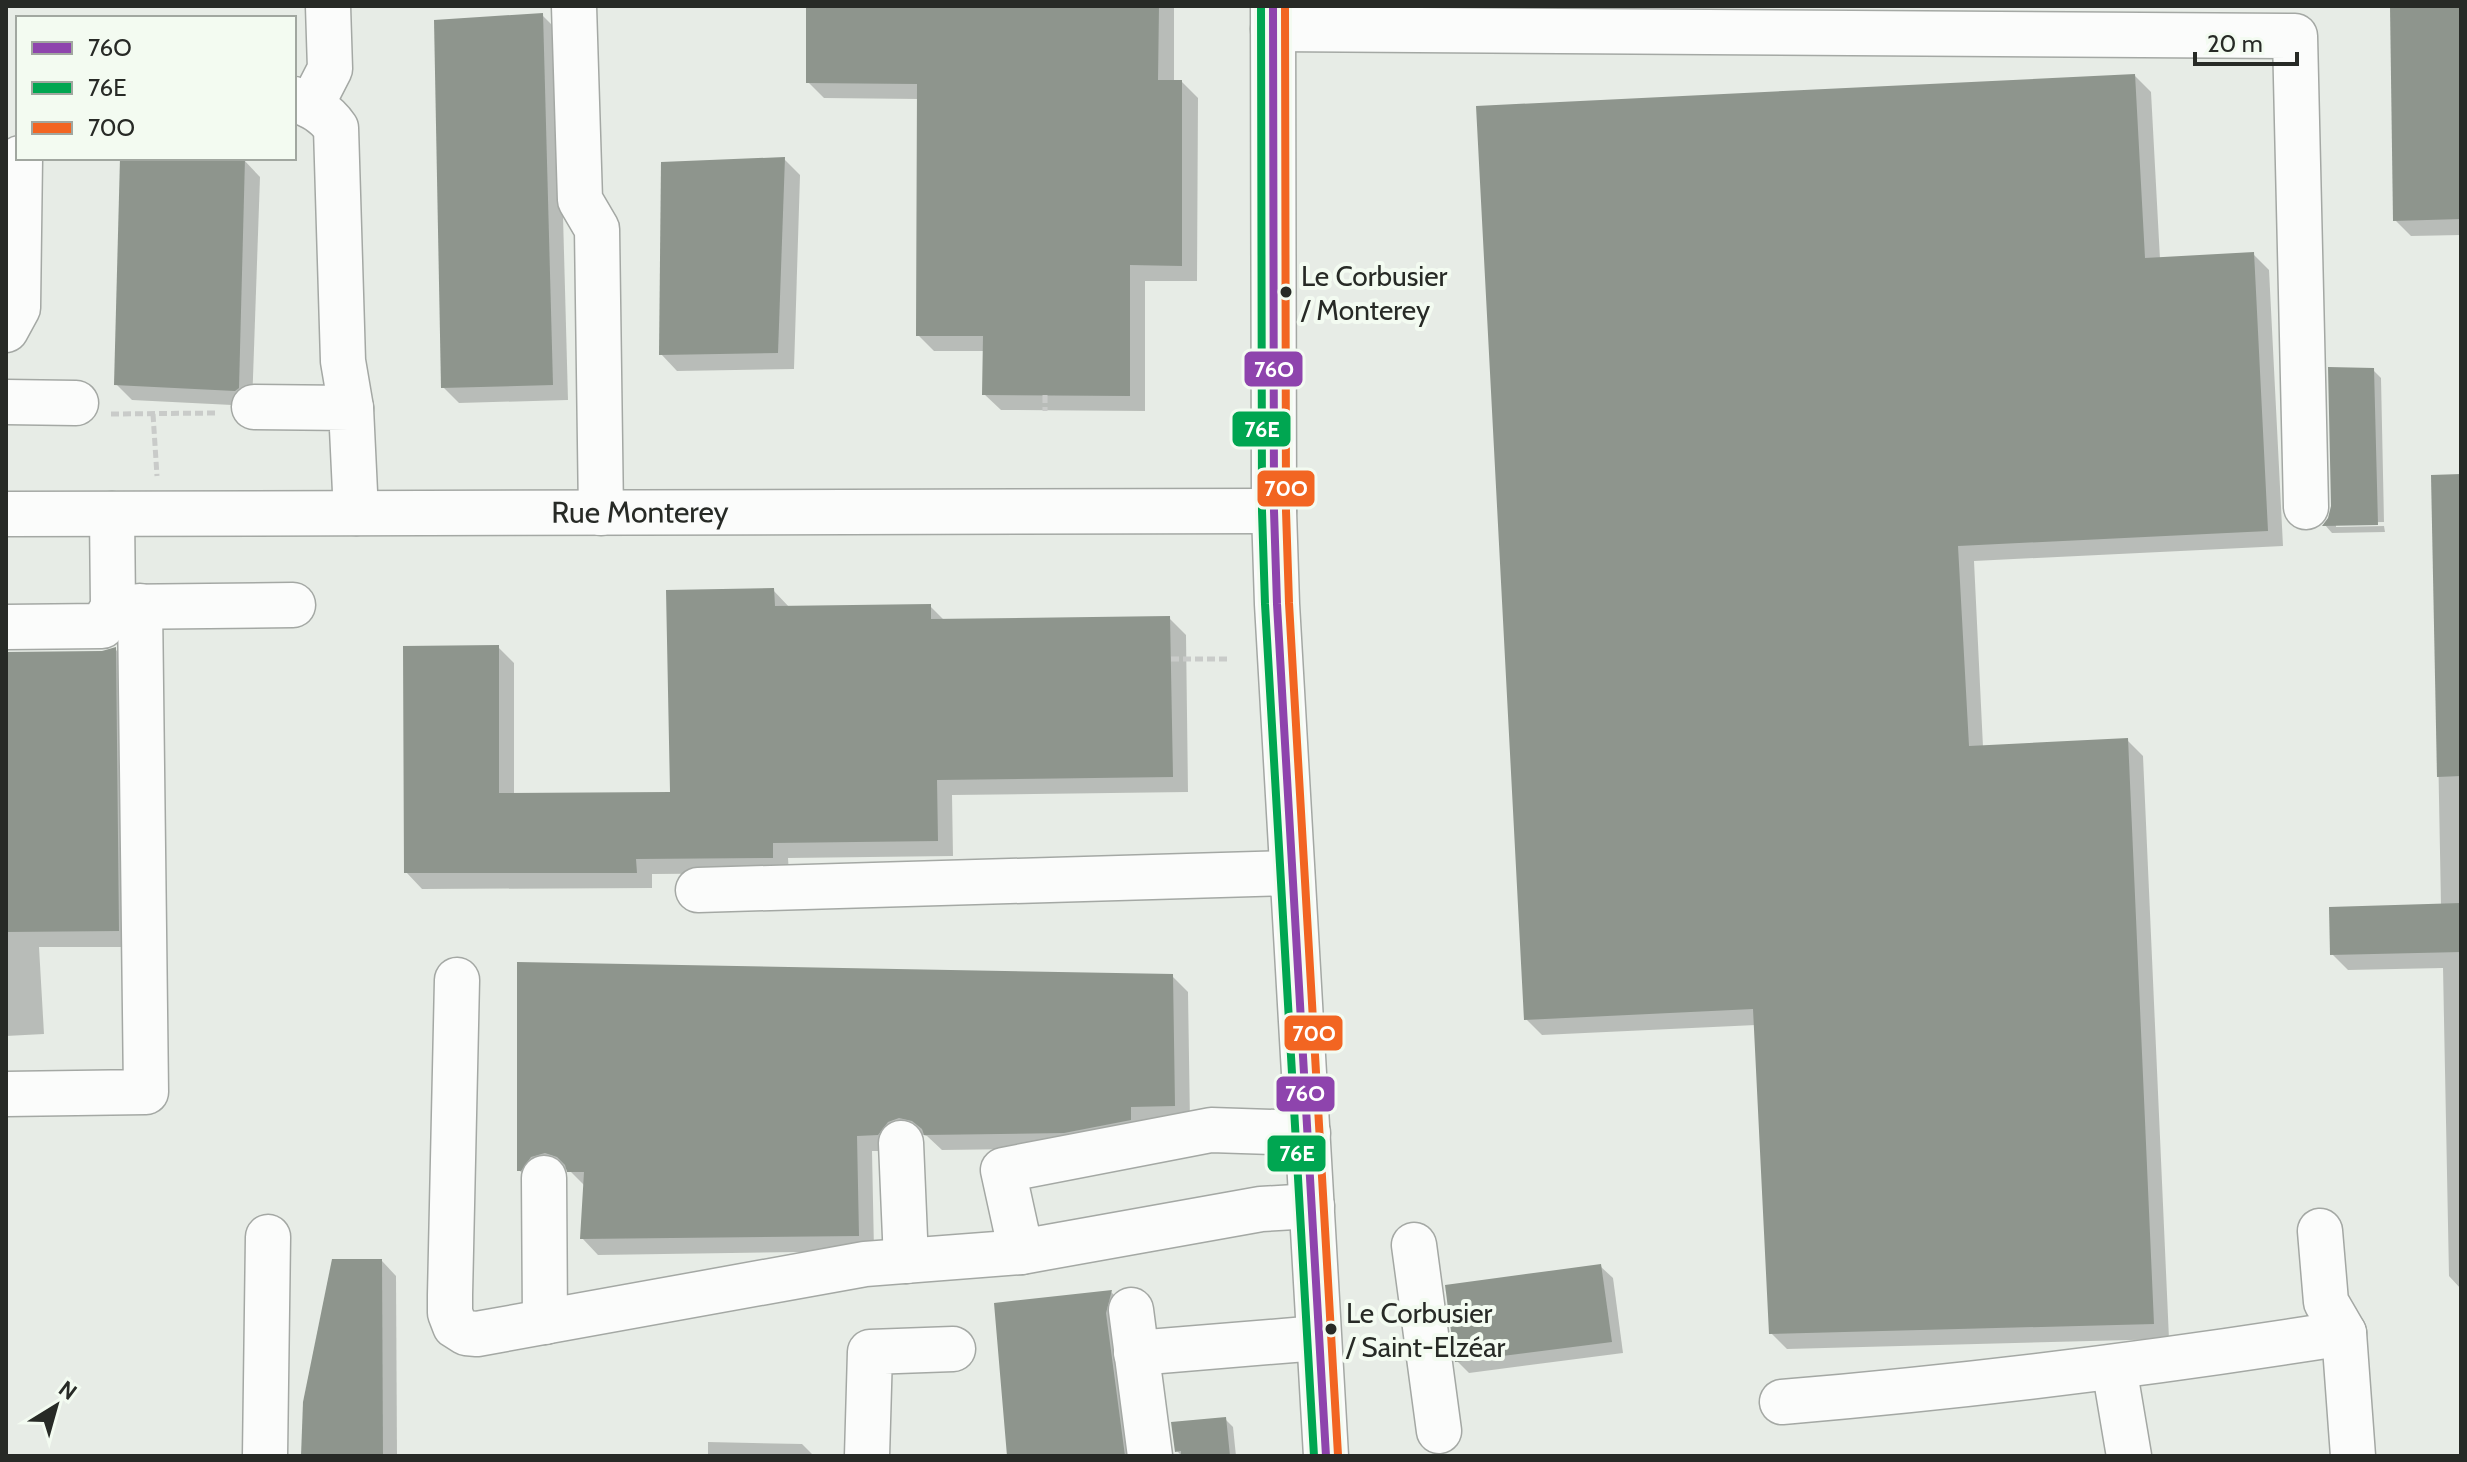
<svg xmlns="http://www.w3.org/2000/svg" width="2467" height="1462" viewBox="0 0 2467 1462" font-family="Cabin,sans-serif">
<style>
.shadow{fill:#0003}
.building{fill:#8e958d}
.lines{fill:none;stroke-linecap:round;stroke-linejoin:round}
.minor-casing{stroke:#a4a8a4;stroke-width:47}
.path{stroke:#c9cbc9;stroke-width:5;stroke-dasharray:8 4;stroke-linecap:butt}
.minor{stroke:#fbfcfb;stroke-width:44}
.bus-1-casing{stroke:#f3fbf1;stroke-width:14}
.bus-2-casing{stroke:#f3fbf1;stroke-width:14}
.bus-3-casing{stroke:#f3fbf1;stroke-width:14}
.bus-1{stroke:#8e44ad;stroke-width:8}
.bus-2{stroke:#00a651;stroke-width:8}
.bus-3{stroke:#f26522;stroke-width:8}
.bus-dot{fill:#272a26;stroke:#f3fbf1;stroke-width:3}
.labels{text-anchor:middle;stroke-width:8;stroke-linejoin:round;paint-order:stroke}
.bus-label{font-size:28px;fill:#272a26;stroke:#f3fbf1;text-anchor:start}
.street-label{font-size:30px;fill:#272a26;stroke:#f3fbf1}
.line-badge{stroke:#f3fbf1;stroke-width:3}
.badge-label{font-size:22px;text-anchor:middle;font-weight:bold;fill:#fff}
</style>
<rect width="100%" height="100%" fill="#e7ece6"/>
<g class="shadow">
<polygon points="808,6 1174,6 1174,82 1182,82 1198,98 1197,281 1145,281 1145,411 1001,410 984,394 985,351 934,351 918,335 918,99 824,98 808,82"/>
<polygon points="2392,6 2461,6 2461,235 2411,236 2395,220"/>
<polygon points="542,15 558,31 568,400 459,403 443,387"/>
<polygon points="2135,76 2151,92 2160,259 2253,254 2269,270 2283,546 1974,561 1983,747 2127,740 2143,756 2169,1339 1787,1349 1771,1333 1756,1025 1542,1035 1526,1019"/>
<polygon points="122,158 244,160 260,177 252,406 132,400 116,384"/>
<polygon points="784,159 800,175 794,369 677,371 661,354"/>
<polygon points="2373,370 2381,378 2384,522 2336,523 2336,527 2384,526 2385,532 2332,533 2325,525 2330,519"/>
<polygon points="2461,476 2461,1289 2449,1276 2443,968 2348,970 2332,954 2441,906 2433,477"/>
<polygon points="773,590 790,608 930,606 945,621 1170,619 1186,635 1188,792 952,795 953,856 788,858 789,873 652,874 652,888 422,889 406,872 498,647 514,663 514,795 672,794"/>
<polygon points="115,649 131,665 134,947 39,947 44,1034 6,1036 6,654 103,653"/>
<polygon points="519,964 1172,976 1188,992 1190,1122 1081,1148 942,1150 927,1136 916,1133 894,1151 872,1151 874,1251 598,1255 582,1238 585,1186 569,1170 562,1168 535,1186 519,1170"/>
<polygon points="382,1261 396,1276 397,1456 303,1456"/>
<polygon points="1600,1266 1613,1278 1623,1353 1469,1373 1457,1361"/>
<polygon points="1111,1292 1127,1308 1139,1456 1009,1456"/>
<polygon points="1225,1419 1233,1427 1236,1456 1182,1456 1177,1451"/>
<polygon points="708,1442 802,1444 814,1456 708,1456"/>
<polygon points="954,1454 956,1456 896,1456"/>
</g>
<g class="building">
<polygon points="806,6 1159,6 1158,80 1182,80 1182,266 1130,265 1130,396 982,395 983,336 916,336 917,84 806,83"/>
<polygon points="2390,6 2461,6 2461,219 2393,221"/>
<polygon points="543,13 553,385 441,388 434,20"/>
<polygon points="2135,74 2145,258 2254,252 2268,531 1958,546 1969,746 2128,738 2154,1324 1769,1334 1753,1009 1524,1020 1476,106"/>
<polygon points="785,157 778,353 659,355 661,162"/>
<polygon points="120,158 245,158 239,388 235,391 114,385"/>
<polygon points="2328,367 2374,368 2378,525 2322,526 2328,518 2331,506"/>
<polygon points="2461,474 2461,776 2437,777 2431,475"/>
<polygon points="774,588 775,606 931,604 931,619 1170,616 1173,777 937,780 938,841 773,843 773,858 636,859 637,873 404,873 403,646 499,645 499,793 670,792 666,590"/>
<polygon points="116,647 119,931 6,932 6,652 102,651"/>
<polygon points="2461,903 2461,952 2330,955 2329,907"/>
<polygon points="517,962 1173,974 1175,1106 1131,1107 1131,1120 1064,1133 924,1135 922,1129 912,1121 899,1118 888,1122 878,1135 857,1136 859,1236 580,1239 584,1172 567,1172 565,1165 557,1157 545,1153 531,1157 521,1171 517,1171"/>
<polygon points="332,1259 382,1259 383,1456 301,1456 303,1402"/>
<polygon points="1601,1264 1612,1342 1455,1362 1445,1285"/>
<polygon points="1112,1290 1106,1313 1125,1456 1007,1456 994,1303"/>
<polygon points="1226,1417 1230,1456 1181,1456 1181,1451 1175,1452 1171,1422"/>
</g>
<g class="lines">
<g class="minor-casing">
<g id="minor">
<polyline points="574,6 580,200 597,229 601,513"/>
<polyline points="1273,6 1274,511 1277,604 1326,1456"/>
<polyline points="1273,29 2295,36 2306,507"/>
<path d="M 294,99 C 312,106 325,112 336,128 L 343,361 L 351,408"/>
<polyline points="311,106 330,69 328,6"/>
<polyline points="6,330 18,308 20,158"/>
<polyline points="6,402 76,403"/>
<polyline points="254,407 351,408 356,513"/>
<path id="s1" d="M 6,514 L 1274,511"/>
<polyline points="113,607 293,605"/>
<polyline points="6,627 102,626 113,607 112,514"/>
<polyline points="698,890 1292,873"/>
<polyline points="457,980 450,1295 450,1313 455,1326 466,1333 477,1334 865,1264 1021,1252"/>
<polyline points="6,1094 146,1092 140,606"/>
<polyline points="1308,1133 1211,1130 1003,1170 1021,1252 1261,1209 1312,1206"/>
<polyline points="901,1143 906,1261"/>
<polyline points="544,1178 545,1322"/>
<polyline points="2320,1231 2326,1302 2344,1333"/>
<polyline points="1414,1245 1439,1431"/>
<polyline points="1131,1310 1150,1456"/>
<polyline points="1136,1353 1318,1338"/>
<polyline points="2114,1367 2129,1456"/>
<path d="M 1782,1402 C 1971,1386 2157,1363 2344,1333 L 2353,1456"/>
<polyline points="265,1456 268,1237"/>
<polyline points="867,1456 870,1352 953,1349"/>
</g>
</g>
<g class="path">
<polyline points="1045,395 1045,411"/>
<polyline points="111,414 217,413"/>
<polyline points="153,414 157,476"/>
<polyline points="1171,659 1229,659"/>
</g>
<use href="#minor" class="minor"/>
<g class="bus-1-casing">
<polyline id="bus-1" points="1273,6 1274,511 1277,604 1326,1456"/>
</g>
<g class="bus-2-casing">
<polyline id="bus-2" points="1261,6 1262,511 1265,604 1314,1456"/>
</g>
<g class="bus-3-casing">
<polyline id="bus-3" points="1285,6 1286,511 1289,603 1338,1455"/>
</g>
<use href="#bus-1" class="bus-1"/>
<use href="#bus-2" class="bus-2"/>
<use href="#bus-3" class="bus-3"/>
</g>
<g class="bus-dot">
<circle cx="1286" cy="292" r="7"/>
<circle cx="1331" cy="1329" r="7"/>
</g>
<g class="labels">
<g class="bus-label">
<text x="1301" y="286">Le Corbusier<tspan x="1301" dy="34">/ Monterey</tspan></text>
<text x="1346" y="1323">Le Corbusier<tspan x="1346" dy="34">/ Saint-Elzéar</tspan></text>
</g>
<g class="street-label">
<text dy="10" stroke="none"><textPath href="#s1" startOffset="634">Rue Monterey</textPath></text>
</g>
</g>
<g class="line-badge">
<rect x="1243" y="350" width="61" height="38" rx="8" fill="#8e44ad"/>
<rect x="1231" y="410" width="61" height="38" rx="8" fill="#00a651"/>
<rect x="1256" y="469" width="60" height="39" rx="8" fill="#f26522"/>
<rect x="1283" y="1014" width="61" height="38" rx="8" fill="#f26522"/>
<rect x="1275" y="1075" width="61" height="38" rx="8" fill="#8e44ad"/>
<rect x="1266" y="1134" width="61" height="39" rx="8" fill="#00a651"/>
</g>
<g class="badge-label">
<text x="1274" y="377">76O</text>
<text x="1262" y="437">76E</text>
<text x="1286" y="496">70O</text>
<text x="1314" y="1041">70O</text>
<text x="1305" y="1101">76O</text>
<text x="1297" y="1161">76E</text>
</g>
<rect width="2467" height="1462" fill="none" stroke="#272a26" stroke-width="16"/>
<rect x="16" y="16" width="280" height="144" fill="#f3fbf1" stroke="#a1a7a0" stroke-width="2"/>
<rect x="32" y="42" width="40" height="12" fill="#8e44ad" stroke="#a1a7a0" stroke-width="2"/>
<text x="88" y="56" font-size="24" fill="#272a26">76O</text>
<rect x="32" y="82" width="40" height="12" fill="#00a651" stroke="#a1a7a0" stroke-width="2"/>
<text x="88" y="96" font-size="24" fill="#272a26">76E</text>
<rect x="32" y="122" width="40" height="12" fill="#f26522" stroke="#a1a7a0" stroke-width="2"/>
<text x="88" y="136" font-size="24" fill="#272a26">70O</text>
<g transform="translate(56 1406) rotate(37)" stroke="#f3fbf1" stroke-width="6" paint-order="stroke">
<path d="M0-6L14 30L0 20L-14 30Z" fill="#272a26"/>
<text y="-12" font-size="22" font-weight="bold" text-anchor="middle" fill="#272a26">N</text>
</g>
<path d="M2195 52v12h102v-12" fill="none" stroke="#272a26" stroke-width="4"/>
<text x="2207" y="52" font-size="24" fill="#272a26" stroke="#f3fbf1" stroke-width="6" paint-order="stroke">20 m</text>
</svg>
